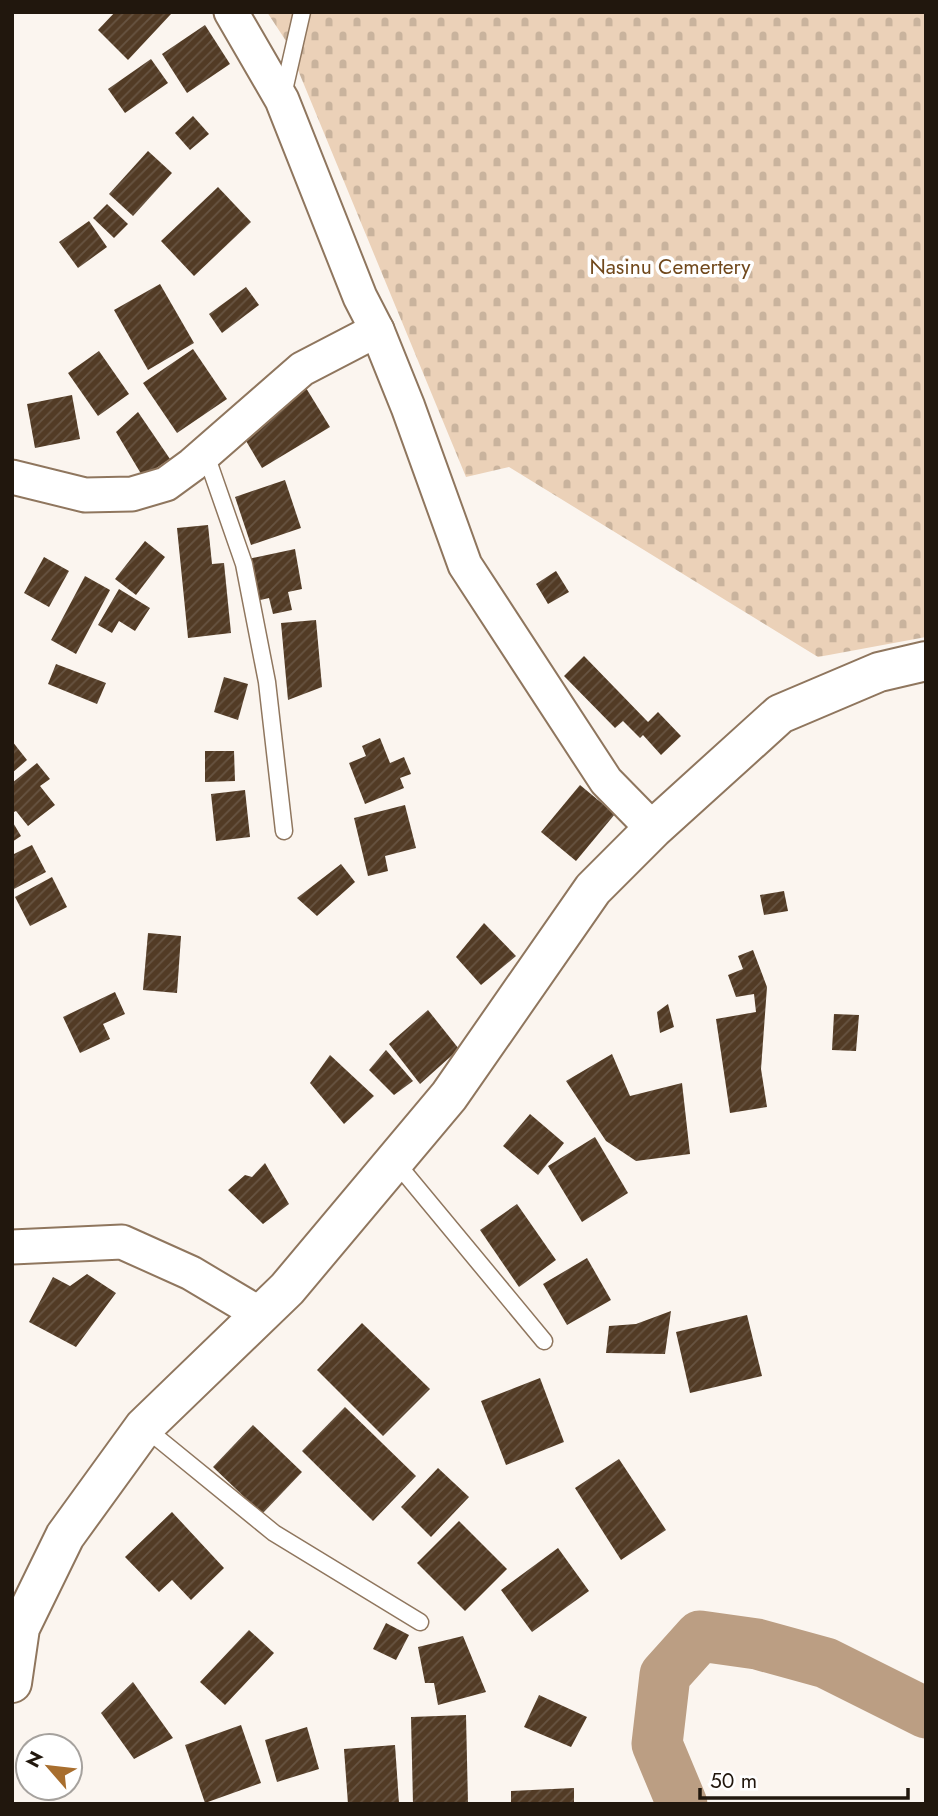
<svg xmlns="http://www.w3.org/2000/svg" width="938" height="1816" viewBox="0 0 938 1816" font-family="Jost,sans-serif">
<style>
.cemetery{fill:url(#cemetery-stones)}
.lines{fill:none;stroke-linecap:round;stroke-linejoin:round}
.river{stroke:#bb9e83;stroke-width:51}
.building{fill:url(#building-hatch)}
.lane-casing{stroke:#8f765e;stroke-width:19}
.street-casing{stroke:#8f765e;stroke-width:37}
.secondary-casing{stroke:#8f765e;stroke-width:42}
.lane{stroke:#fff;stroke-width:16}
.street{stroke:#fff;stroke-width:33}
.secondary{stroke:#fff;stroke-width:38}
.labels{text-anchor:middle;stroke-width:7;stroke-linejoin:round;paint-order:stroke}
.park-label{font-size:21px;fill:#71491d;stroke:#fff}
</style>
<defs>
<pattern id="cemetery-stones" width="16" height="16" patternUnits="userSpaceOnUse" patternTransform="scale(1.75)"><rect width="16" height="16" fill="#ebd1b8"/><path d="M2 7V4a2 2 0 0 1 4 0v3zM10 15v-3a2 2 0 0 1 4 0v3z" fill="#c9b39d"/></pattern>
<pattern id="building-hatch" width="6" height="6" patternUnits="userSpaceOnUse" patternTransform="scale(1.75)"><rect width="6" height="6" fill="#523b25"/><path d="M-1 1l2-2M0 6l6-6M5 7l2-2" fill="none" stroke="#675442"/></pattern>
</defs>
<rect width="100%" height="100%" fill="#fbf5ef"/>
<polygon class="cemetery" points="267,12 926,12 926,637 818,657 509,467 466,477 286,41"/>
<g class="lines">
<polyline class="river" points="682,1804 657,1744 665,1675 700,1636 757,1644 826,1663 926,1713"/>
</g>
<g class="building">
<polygon points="115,12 169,12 171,14 128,60 98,30"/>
<polygon points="205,25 230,64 187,93 162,54"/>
<polygon points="151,59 168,83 125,113 108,89"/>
<polygon points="193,116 209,134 190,150 175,133"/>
<polygon points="148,151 172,173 133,216 109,194"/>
<polygon points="218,187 251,222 194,276 161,241"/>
<polygon points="107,204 128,224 114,238 93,218"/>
<polygon points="89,221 107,247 78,268 59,242"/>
<polygon points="160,284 194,343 148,370 114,310"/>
<polygon points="246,287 259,305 222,333 209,314"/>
<polygon points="193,349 227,399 177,433 143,383"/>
<polygon points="99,351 129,394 98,416 68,373"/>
<polygon points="306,388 330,427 262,468 239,429"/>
<polygon points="72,395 80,439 35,448 27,404"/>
<polygon points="138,412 170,459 143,477 116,432"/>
<polygon points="285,480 301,528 251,545 235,497"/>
<polygon points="208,525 212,564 224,563 231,633 188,638 177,528"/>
<polygon points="145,541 165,557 136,595 115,579"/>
<polygon points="295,549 302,589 288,592 292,610 273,614 269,598 256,601 248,559"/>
<polygon points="44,557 69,571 49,607 24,593"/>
<polygon points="556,571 569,592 548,604 536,584"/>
<polygon points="85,576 110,590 76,654 51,640"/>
<polygon points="119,589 150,608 135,631 119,621 112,633 98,625"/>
<polygon points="316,620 322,687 288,700 281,623"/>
<polygon points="584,656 648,722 658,712 681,736 661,755 643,735 640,738 623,721 615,728 564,676"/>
<polygon points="56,664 106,683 97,704 48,684"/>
<polygon points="224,677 248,684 238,720 214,712"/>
<polygon points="380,738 390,763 404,757 411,774 400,778 404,788 365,804 349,763 366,756 362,746"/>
<polygon points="12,741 27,760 12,773"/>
<polygon points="205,751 234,751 235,781 205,782"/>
<polygon points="37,763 50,779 40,786 55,805 28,826 16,811 12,813 12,783"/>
<polygon points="580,785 615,814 576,861 541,832"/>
<polygon points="245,790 250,837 216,841 211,794"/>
<polygon points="405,805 416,848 385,856 388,871 368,876 354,818"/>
<polygon points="12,821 21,836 12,842"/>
<polygon points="32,845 46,872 12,890 12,855"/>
<polygon points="341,864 355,882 317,916 297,898"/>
<polygon points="52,877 67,907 30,926 15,897"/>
<polygon points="784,891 788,911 764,915 760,895"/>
<polygon points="484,923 516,956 481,985 456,957"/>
<polygon points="148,933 181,936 177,993 143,990"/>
<polygon points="753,950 767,987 761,1069 767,1107 730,1113 716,1019 756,1012 754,994 736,997 728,975 743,969 738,956"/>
<polygon points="115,992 125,1014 103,1024 110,1039 80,1053 63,1017"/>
<polygon points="668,1004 674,1027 660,1033 657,1012"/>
<polygon points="428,1010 459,1049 420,1084 389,1044"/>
<polygon points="834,1014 859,1015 856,1051 832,1050"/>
<polygon points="386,1050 413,1081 394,1095 369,1070"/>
<polygon points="612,1054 630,1096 682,1083 690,1154 636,1161 606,1141 566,1081"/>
<polygon points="330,1055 374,1096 344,1124 310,1083"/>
<polygon points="530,1114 564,1143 538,1175 503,1146"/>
<polygon points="595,1137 628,1193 582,1222 548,1166"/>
<polygon points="265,1163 289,1204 263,1224 228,1190 245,1175 252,1177"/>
<polygon points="517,1204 556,1260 519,1287 480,1230"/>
<polygon points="587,1258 611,1300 567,1325 543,1284"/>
<polygon points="87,1274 116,1293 76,1347 29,1322 53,1277 70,1286"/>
<polygon points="671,1311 665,1354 606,1353 609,1326 636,1324"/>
<polygon points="747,1315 762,1376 690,1393 676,1332"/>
<polygon points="362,1323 430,1389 383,1436 317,1370"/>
<polygon points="540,1378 564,1442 506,1465 481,1401"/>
<polygon points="345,1407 416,1476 373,1521 302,1451"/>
<polygon points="253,1425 302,1472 262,1514 213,1467"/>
<polygon points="619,1459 666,1530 621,1560 575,1488"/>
<polygon points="438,1468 469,1497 431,1537 401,1507"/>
<polygon points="172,1512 224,1568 191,1600 172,1580 159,1592 125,1557"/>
<polygon points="459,1521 507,1569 465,1611 417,1563"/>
<polygon points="558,1548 589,1591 532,1632 501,1590"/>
<polygon points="386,1623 409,1635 396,1660 373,1649"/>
<polygon points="249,1630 274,1653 225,1705 200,1682"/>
<polygon points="463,1636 486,1692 438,1705 434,1683 425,1683 418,1647"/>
<polygon points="133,1682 173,1738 134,1759 101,1713"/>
<polygon points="539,1695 587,1717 571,1747 524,1727"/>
<polygon points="466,1715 468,1804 413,1804 411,1717"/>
<polygon points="241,1725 261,1783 205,1803 185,1745"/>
<polygon points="307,1727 319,1769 277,1782 265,1740"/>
<polygon points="395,1745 399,1803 348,1804 344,1749"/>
<polygon points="574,1788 574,1804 511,1804 511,1791"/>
</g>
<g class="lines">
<g class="lane-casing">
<g id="lane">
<polyline points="283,95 302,12"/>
<polyline points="205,452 244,564 267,682 284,831"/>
<polyline points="394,1160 544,1341"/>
<polyline points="144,1427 274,1533 420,1622"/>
</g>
</g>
<g class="street-casing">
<g id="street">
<polyline points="231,12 282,100 360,297 377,330 408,407 465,565 606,781 653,829"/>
<polyline points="12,477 85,495 132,494 166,484 192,465 302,369 377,330"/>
<polyline points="12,1247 122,1242 191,1273 260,1314"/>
</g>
</g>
<g class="secondary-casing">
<polyline id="secondary" points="12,1683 20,1628 65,1536 144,1427 287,1289 449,1096 593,889 653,829 780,714 879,672 926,661"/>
</g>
<use href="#lane" class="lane"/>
<use href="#street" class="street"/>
<use href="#secondary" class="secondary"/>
</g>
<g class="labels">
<g class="park-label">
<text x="670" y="274">Nasinu Cemertery</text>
</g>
</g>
<rect width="938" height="1816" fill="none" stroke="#21170d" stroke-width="28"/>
<g transform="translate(49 1767) rotate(298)"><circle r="33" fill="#ffffff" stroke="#a6a29e" stroke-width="2"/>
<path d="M0-5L12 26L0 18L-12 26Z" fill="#a86e2e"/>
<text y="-10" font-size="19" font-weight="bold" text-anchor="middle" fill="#21170d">N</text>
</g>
<path d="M700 1788v10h208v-10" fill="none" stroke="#21170d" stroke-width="3.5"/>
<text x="710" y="1788" font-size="21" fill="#21170d" stroke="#ffffff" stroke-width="5" paint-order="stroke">50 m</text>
</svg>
